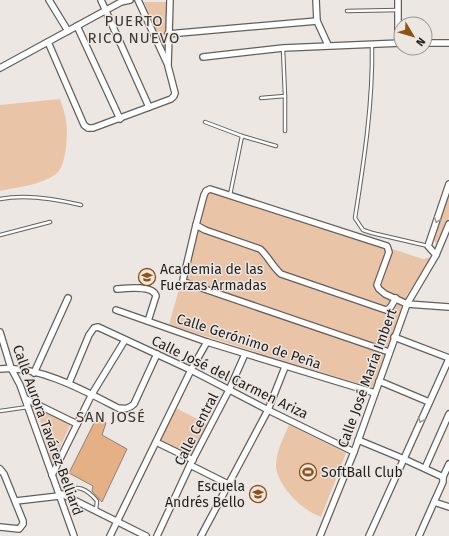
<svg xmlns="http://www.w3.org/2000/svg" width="449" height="536" viewBox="0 0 449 536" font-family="'Fira Sans',sans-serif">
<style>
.green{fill:#e9c4a7}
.building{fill:#e6b085;stroke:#898480}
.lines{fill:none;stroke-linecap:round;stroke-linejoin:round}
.service-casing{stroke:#645f5b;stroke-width:4.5}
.minor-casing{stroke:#645f5b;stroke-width:8}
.service{stroke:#fff;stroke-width:2.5}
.minor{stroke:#fff;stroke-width:5.5}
.oneway{stroke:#9b9a99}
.labels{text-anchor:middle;stroke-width:3;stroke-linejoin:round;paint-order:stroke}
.poi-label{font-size:14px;fill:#211f1d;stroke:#ede7e3;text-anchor:start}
.street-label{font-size:14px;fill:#211f1d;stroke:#ede7e3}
.neighbourhood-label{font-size:15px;letter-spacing:1px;fill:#3c3734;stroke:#ede7e3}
</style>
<rect width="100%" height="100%" fill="#ede7e3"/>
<g class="green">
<polygon points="144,2 167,2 166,56"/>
<path d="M 60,99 C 62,106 65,113 66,120 C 68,132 67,166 56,174 C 41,185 18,187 0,191 L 0,105 Z"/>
<polygon points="207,189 423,259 432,257 407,295 376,389 169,325"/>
<polygon points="449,193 449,217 439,245 433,240"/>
<polygon points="36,406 71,423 52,464"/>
<polygon points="176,408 207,424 191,456 159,442"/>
<path d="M 289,425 L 346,453 L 321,517 C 302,510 278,487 276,466 C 276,451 284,437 289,425 Z"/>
</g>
<polygon class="building" points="97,417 106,423 102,435 127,449 102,502 92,491 93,486 69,473"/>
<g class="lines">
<g class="service-casing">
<g id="service">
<polyline points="347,11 398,10"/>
<path d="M 372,45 C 373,103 364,161 355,218 L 363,230 L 372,233 L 428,246"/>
<polyline points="285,96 285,131"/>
<polyline points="261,98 285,96 283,49"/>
<polyline points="205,122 242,136 230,195"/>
<polyline points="242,136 276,146"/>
<path d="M 0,199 C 25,194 56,199 81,205"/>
<polyline points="0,235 50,222"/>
<polyline points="0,411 28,407"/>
<path d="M 66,496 C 75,481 88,490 97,501 L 96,510"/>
</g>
</g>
<g class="minor-casing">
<g id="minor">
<polyline points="49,0 68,31"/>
<polyline points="101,0 149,107"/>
<polyline points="138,0 167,63"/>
<polyline points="316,0 317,21 328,45"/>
<polyline points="398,0 398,43"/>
<polyline points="77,26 120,119"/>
<polyline points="168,34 317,21"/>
<polyline points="48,42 84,125 88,128 93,128 171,99 174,96 175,93 168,66 170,0"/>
<polyline points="425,43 449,43"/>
<polyline points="203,57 283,48 401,43"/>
<polyline points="0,68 121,2 130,0"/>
<polyline points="196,225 183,280 184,282 389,352"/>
<polyline points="436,255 428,246 449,184"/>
<path d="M 117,289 C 127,288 153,285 156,296 L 148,321"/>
<path d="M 396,298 L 390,308 L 386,310 L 281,274 C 272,266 268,256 260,249 L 205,230 L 196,225 L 204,195 L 206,191 L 210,189 L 387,246 L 389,252 L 377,285 L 379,289 L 385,294 L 407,304 L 449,307"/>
<polyline points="116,310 207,342 375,393"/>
<polyline points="0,332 11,368 20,385 74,536"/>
<polyline points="394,337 449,358"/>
<path d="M 0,369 C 38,365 85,391 118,408 C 125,409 129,409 134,404 L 157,354"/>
<polyline points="34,373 68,298"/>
<polyline points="379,381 429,402"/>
<polyline points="69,383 89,335 94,328 98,327 191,370 268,410 354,452"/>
<polyline points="26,399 77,424"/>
<polyline points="358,440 404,459 443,477"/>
<polyline points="156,442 193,460"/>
<polyline points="190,465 228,484"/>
<polyline points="425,468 449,414"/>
<polyline points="0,469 4,474 23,521 23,524 19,529 0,527"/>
<polyline points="52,475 92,394 125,340"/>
<polyline points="16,501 59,496 62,494 146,536"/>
<polyline points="434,502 449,507"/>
<polyline points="110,536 191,370 207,342"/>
<polyline points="157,536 190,465 229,390 245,354"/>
<polyline points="201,536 268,410 285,367"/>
<polyline points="320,536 354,452 407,304 436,255 449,224"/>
<polyline points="369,536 449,359"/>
<polyline points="419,536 443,482 443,477 449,464"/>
</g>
</g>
<use href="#service" class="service"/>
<use href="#minor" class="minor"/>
</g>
<defs><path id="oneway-chevron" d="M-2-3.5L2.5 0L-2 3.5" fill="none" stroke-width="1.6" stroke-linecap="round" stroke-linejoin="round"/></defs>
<g class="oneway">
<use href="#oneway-chevron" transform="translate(437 220) rotate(109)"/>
<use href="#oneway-chevron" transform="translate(421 420) rotate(114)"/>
</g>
<defs>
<g id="school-ring" transform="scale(0.9)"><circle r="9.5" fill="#ede7e3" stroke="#8f5215" stroke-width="1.5"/><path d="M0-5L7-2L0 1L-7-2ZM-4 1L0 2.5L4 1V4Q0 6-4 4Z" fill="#8f5215"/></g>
<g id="stadium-ring" transform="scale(0.9)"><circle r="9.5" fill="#ede7e3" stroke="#8f5215" stroke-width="1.5"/><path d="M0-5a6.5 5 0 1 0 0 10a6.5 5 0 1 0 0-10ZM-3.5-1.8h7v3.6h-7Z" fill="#8f5215"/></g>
</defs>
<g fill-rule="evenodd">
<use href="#school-ring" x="147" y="277"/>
<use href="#stadium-ring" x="308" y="472"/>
<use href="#school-ring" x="258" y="494"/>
</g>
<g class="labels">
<g class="poi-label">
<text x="160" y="274">Academia de las<tspan x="160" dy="16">Fuerzas Armadas</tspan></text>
<text x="321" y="477">SoftBall Club</text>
<text x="245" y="491" text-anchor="end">Escuela<tspan x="245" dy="16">Andrés Bello</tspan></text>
</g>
<g class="street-label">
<text transform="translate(249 341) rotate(18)" y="5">Calle Gerónimo de Peña</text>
<text transform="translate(230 377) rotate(26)" y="5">Calle José del Carmen Ariza</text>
<text transform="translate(367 378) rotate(-70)" y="5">Calle José María Imbert</text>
<text transform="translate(196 429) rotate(-63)" y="5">Calle Central</text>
<text transform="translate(48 430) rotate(70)" y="5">Calle Aurora Tavárez Belliard</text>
</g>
<g class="neighbourhood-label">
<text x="134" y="26">PUERTO<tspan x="134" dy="17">RICO NUEVO</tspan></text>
<text x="111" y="422">SAN JOSÉ</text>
</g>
</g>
<g transform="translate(413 36) rotate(128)"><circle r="19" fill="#ede7e3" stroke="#9b9794"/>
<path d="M0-3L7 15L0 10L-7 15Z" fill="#8f5215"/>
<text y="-6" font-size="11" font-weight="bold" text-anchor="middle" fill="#211f1d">N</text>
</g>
</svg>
